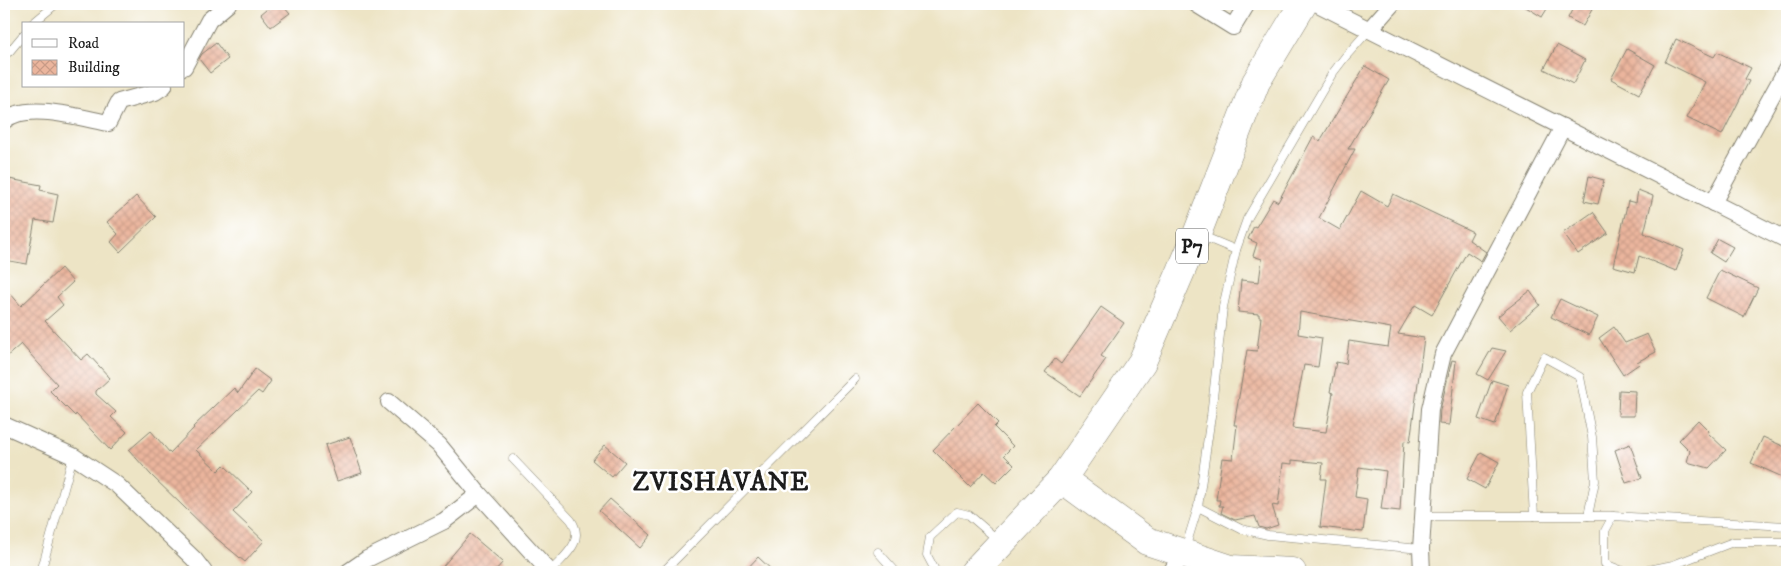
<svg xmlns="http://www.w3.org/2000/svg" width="1791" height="576" viewBox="0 0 1791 576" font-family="'IM FELL DW Pica',serif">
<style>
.building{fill:url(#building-cross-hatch);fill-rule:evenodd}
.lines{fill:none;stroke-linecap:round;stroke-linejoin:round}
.lane-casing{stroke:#848070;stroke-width:9}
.street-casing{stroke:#848070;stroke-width:18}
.highway-casing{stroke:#848070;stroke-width:29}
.lane{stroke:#fff;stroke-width:8}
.street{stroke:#fff;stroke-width:16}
.highway{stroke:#fff;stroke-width:28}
.labels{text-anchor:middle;stroke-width:5;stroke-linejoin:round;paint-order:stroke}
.shield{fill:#fff;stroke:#606060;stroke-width:1}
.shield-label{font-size:20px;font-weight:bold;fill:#1c1c1c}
.district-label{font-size:26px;font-weight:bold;letter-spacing:1px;fill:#1c1c1c;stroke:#fff}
</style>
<defs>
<pattern id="building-cross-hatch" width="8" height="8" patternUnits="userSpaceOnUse" patternTransform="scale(1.25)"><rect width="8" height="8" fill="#ebb59d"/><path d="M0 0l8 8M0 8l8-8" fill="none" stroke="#c99b87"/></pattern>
</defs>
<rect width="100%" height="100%" fill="#fff"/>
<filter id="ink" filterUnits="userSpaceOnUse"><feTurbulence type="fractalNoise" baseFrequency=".02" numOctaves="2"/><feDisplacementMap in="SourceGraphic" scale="10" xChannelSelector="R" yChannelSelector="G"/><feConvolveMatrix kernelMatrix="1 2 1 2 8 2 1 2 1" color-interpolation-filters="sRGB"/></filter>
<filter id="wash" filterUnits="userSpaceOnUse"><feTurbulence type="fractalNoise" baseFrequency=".0096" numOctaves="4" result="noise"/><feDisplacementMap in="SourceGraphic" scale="20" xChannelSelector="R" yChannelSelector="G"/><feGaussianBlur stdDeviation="1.12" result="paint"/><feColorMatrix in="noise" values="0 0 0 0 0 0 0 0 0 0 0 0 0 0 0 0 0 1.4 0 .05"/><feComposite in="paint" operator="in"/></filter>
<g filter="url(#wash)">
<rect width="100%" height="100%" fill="#ede4c5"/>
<g id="blocks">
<g class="building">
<polygon points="273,4 282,4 290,13 271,27 261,14"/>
<polygon points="1521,4 1550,4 1542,17"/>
<polygon points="1575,4 1595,4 1583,26 1568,18"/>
<polygon points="1676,39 1714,57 1717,52 1751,68 1745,79 1749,81 1722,135 1687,118 1705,82 1665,62"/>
<polygon points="216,43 228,59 210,73 199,59 202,54"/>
<polygon points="1557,45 1585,60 1573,84 1544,69"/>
<polygon points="1627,49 1655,65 1639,94 1611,79"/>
<path d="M 1365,66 L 1389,80 L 1348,149 L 1355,149 L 1319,218 L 1340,230 L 1361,191 L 1387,206 L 1393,194 L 1473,232 L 1469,240 L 1486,252 L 1481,261 L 1467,252 L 1432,315 L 1415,305 L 1398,334 L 1424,338 L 1410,442 L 1404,441 L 1400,511 L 1381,509 L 1386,471 L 1359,467 L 1355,497 L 1367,499 L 1363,532 L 1320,527 L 1326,479 L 1321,479 L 1323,463 L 1292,460 L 1292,464 L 1283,463 L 1278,506 L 1272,505 L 1278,525 L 1266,529 L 1259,527 L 1255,516 L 1235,520 L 1221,513 L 1223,506 L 1219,506 L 1220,500 L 1216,500 L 1222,458 L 1233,459 L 1237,425 L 1234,425 L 1247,350 L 1257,351 L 1261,317 L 1259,317 L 1259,314 L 1238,312 L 1241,280 L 1259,282 L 1262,259 L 1253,256 L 1257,243 L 1248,239 L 1254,226 L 1256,227 L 1273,199 L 1278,202 L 1313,137 L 1320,141 ZM 1300,312 L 1391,328 L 1388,347 L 1349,341 L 1346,364 L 1336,362 L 1330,392 L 1333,393 L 1326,432 L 1292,428 L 1304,365 L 1318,367 L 1322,338 L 1298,334 Z"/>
<polygon points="1589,176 1604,180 1598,204 1584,201"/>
<polygon points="4,178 41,185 40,190 58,194 53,223 35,220 27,264 4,260"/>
<polygon points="1638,190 1653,196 1644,233 1684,250 1676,271 1639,256 1635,272 1613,266 1628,201 1636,203"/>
<polygon points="136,196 156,217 120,252 111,242 118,234 107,222"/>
<polygon points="1593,212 1608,233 1578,254 1563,233"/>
<polygon points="1718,239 1733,247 1724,262 1710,253"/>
<polygon points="61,268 73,282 57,297 63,305 45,321 81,360 88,354 110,378 96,391 96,394 116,412 111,417 127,432 110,450 76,414 75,416 50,391 57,384 21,344 4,359 4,299 10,293 21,306"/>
<polygon points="1720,270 1758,288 1744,317 1706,298"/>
<polygon points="1530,291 1540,305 1510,330 1498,316"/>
<polygon points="1560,299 1598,317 1589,335 1551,317"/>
<polygon points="1101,307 1124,323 1101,356 1106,359 1080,396 1045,372 1055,359 1061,364"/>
<polygon points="1614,327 1625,343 1647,334 1656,352 1637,362 1639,364 1623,375 1599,338"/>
<polygon points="1492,348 1506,351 1488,380 1477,374"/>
<polygon points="1452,360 1456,361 1449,425 1439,424 1440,410"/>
<polygon points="255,369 271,381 262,394 258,391 196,450 218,471 224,465 252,492 233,512 264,541 245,562 216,538 151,475 129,450 151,431 170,453 194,428 193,427 234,388 238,393"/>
<polygon points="1492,380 1508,385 1495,425 1478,419"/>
<polygon points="1619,390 1635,391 1634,416 1618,416"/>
<polygon points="978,403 998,423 994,427 1013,446 1004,455 1014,465 996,483 984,472 970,487 933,450"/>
<polygon points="1698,420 1709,431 1708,433 1726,450 1709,468 1687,462 1690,451 1679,440"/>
<polygon points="350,437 362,473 337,481 325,445"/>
<polygon points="1763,437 1787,448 1787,479 1751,463"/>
<polygon points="1630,444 1642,478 1626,483 1615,450"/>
<polygon points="605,445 625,462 612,477 592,460"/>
<polygon points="1481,452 1499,462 1485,489 1467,479"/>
<polygon points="610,499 651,535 640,548 599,511"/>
<polygon points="470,534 503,562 494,572 438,572"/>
<polygon points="758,557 774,572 744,572"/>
</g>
</g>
</g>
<g filter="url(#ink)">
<use href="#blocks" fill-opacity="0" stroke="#848070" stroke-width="1"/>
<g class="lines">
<g class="lane-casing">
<g id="lane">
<polyline points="32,24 56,4"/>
<polyline points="4,51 9,52 24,34"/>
<polyline points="1200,235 1236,250"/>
<path d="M 513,459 L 571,520 C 586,542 564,556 550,572"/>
<polyline points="1198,507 1241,529 1268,535 1421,549"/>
<polyline points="1423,516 1613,516 1787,526"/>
<polyline points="1534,516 1527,392 1544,357 1580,377 1592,437 1595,481 1588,516"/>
<polyline points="1613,516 1605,531 1605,564 1625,572"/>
<polyline points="1185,549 1198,507 1211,416 1223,307 1236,250 1247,219 1332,74 1345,57 1369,30"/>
<polyline points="878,552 896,572"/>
<polyline points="41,572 73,456"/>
<polyline points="663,572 855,379"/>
<polyline points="936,572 927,555 930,537 957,512 969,515 998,540"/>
<polyline points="1639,572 1673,565 1733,542 1787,542"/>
</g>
</g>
<g class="street-casing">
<g id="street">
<polyline points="1196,4 1233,27 1247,4"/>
<polyline points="1318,4 1787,240"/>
<polyline points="1369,30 1392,4"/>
<polyline points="184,67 209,20 228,4"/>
<path d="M 4,121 C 25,101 81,118 108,123 L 119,102 L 155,92 L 164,86"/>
<polyline points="1713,203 1787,68"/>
<polyline points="389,402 439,445 479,494 550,572"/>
<polyline points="4,425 73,456 117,485 194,559 204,572"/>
<polyline points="348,572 367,559 444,521 479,494"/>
<polyline points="1171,572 1183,554"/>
<polyline points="1422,572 1421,549 1430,409 1443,354 1563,127"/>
</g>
</g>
<g class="highway-casing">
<g id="highway">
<polyline points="1062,479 1147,541 1231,569 1292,572"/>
<polyline points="974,572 1062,479 1142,362 1197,234 1256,82 1303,4"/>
</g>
</g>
<use href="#lane" class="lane"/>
<use href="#street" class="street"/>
<use href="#highway" class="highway"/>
</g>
</g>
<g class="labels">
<rect class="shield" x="1176" y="228.5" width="32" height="35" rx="4"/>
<g class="shield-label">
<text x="1192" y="253">P7</text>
</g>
<g class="district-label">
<text x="721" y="490">ZVISHAVANE</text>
</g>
</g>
<rect width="1791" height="576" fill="none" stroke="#fff" stroke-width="20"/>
<rect x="22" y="22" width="162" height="65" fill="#ffffff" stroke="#a4a4a4"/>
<rect x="32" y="39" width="25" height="8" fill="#ffffff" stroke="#a4a4a4"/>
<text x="68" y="48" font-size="15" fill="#1c1c1c">Road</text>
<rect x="32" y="60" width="25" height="15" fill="url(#building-cross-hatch)" stroke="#a4a4a4"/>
<text x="68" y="72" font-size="15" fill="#1c1c1c">Building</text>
</svg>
